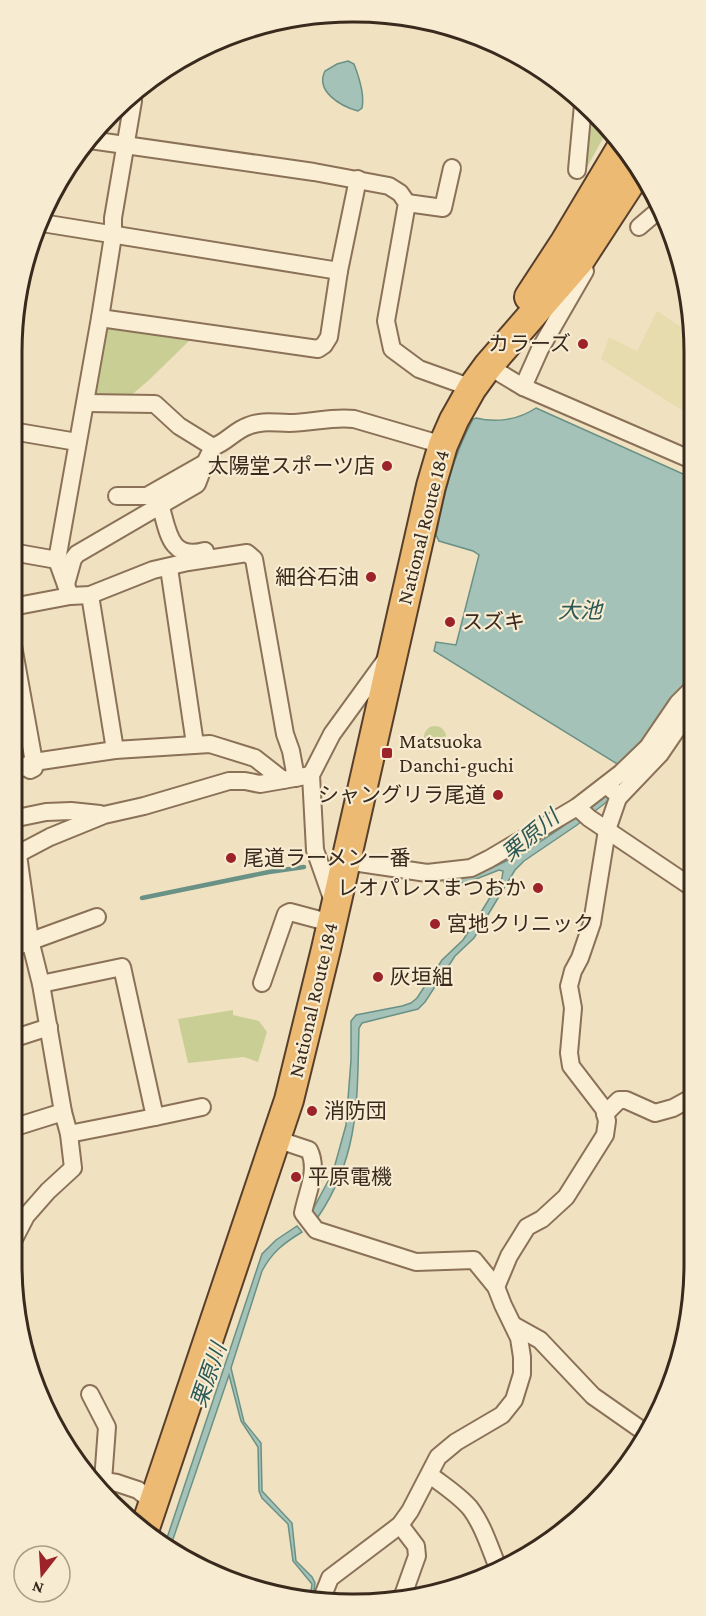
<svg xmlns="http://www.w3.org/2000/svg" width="706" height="1616" viewBox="0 0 706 1616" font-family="'Crimson Pro','Noto Sans JP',serif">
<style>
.farmland{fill:#e6dcae}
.green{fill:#c9cf94}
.water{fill:#a4c2b8;stroke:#6a9186;stroke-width:1.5}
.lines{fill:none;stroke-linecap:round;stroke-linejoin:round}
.stream{stroke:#6a9186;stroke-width:4.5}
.minor-casing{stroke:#8a7157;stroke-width:20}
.trunk-casing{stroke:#583f2c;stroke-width:32}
.minor{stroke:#faeed4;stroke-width:16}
.trunk{stroke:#ecba72;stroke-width:28}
.poi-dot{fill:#9c2428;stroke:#f7ebd1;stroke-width:2}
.labels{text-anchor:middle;stroke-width:4.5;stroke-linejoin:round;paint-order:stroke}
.poi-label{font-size:21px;fill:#392a1d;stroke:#f7ebd1;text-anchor:start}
.street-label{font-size:21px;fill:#392a1d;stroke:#f7ebd1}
.water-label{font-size:22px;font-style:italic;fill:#2b5a56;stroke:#f7ebd1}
.rim{fill:none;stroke:#392a1d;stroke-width:3}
</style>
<rect width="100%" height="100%" fill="#f0e1c1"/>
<polygon class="farmland" points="657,311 681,327 691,329 691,416 601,359 609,337 637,351"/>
<g class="green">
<polygon points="590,112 608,129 585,171"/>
<polygon points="108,326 193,337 149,380 122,403 94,401 106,328"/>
<circle cx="435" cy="737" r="11"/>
<polygon points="233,1010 233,1015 259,1021 267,1032 258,1062 244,1057 188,1063 178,1019"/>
</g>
<g class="water">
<path d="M 348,61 L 354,64 C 359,77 365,94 362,108 L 358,111 C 340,106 315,91 325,71 L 337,64 Z"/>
<path d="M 536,408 L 692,478 L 692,684 L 653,735 L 619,765 L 434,651 L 436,642 L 456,645 L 479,555 L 473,551 L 439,541 L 436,535 C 444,494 453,456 473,419 L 476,418 C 496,423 518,420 536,408 Z"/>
<path d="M 627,776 L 614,795 L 604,804 L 577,825 L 524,861 L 515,870 L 474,938 L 455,956 L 425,1002 L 418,1009 L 362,1023 L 359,1028 C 357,1099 360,1155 318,1217 L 311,1213 L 333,1172 L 346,1125 L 351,1060 L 351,1021 L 356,1015 L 402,1006 L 411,1003 L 417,998 L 442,960 L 463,940 L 475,922 L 502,878 L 503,871 L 499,870 L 471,881 L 446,886 L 443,880 C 456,878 472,877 484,871 C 537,850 583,812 627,776 Z"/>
<path d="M 297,1226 L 302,1232 C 284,1243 272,1252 262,1271 L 231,1368 L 244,1422 L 261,1443 L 262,1491 L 292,1523 L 296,1561 L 312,1577 L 315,1583 L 313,1598 L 310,1598 L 312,1584 L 293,1561 L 288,1524 L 262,1498 L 259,1491 L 258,1447 L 241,1421 L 229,1375 L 170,1548 L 165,1544 L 262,1254 L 276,1240 Z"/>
</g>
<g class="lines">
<polyline class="stream" points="142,898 269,872 304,867"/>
<g class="minor-casing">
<g id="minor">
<polyline points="90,140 314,172 389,186 400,193 407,203 386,321 392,349 419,369 472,388"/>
<polyline points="577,170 583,105"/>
<polyline points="407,203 443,208 452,168"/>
<polyline points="42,223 339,271"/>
<polyline points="639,227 659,210"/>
<polyline points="100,318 318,349 324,345 329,337 339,271 358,179"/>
<polyline points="488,366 523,387 692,460"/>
<polyline points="523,387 540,349 585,271 583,266"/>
<polyline points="86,403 155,404 179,426 213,447"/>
<polyline points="12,431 77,442"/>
<path d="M 117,496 L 147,496 L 205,463 L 213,447 C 227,442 234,431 248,426 C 263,420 274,423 289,423 C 311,423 333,416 354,419 L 443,445"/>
<path d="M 160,504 C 168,530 169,561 205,551"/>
<polyline points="12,552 57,560"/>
<polyline points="169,568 195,744"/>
<polyline points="66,584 73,559 77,554 197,484 205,463"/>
<polyline points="90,595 115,750"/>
<polyline points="70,596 57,560 100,318 113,236 113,218 133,101"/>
<polyline points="12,607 70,596 90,595 153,570 188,562 247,553 254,559 285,734 291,751 296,778"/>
<polyline points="12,640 34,762 34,768 30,770"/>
<polyline points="12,769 21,768 34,762 115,750 210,744 255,758 283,780 311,775"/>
<polyline points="618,798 660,754 692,707"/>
<polyline points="577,807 589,818 693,888"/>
<polyline points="12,819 46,812 71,811 100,814"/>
<polyline points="12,857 50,837 104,815 144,806 229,781 245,781 260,784 283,780"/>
<polyline points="346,861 427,873 471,868 489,859 577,807 621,773 648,747 678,703 692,689"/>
<polyline points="334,904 315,850 311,775 332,734 385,661"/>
<polyline points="12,948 97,917"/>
<polyline points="262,983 286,914 290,912 331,923"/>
<polyline points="41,984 122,967 155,1117 69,1134"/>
<polyline points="12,1039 49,1027"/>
<polyline points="605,1114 619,1100 626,1100 655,1113 673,1108 693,1097"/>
<polyline points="155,1117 202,1107"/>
<polyline points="12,1128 63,1112"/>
<path d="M 276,1139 L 309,1150 C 319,1170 307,1192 303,1213 L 316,1230 L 416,1262 L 474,1260 L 496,1287 L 503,1305 L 519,1338 L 522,1357 L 522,1374 L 514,1400 L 502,1415 L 456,1442 L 438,1457 L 410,1511 L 400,1525 L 330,1578 L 322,1598"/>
<polyline points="12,1243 26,1216 48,1191 73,1168 69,1134 63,1112 41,984 30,940 18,855"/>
<polyline points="496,1287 509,1256 527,1227 542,1219 566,1197 605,1135 607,1121 604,1109 571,1066 569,1053 573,1008 569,986 573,971 580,958 592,923 607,830 618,798 617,794 606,785"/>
<polyline points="513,1325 540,1340 593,1396 643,1431"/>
<polyline points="90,1394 107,1427 103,1481"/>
<path d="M 430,1475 C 443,1485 459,1495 470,1508 C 483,1525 490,1548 498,1568"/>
<polyline points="91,1479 117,1483 138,1490 154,1503"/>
<polyline points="400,1525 416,1546 417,1556 402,1598"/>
</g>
</g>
<g class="trunk-casing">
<g id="trunk">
<polyline points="529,297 565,242 623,145"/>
<polyline points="145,1528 289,1100 326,949 431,486 443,445 454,420 472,388 488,366 580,260 638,171"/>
</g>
</g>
<use href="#minor" class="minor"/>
<use href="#trunk" class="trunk"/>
</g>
<g class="poi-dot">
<circle cx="583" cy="344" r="6"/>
<circle cx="387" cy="466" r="6"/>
<circle cx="371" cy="577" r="6"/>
<circle cx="450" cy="622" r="6"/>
<rect x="381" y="747" width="12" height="12" rx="3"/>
<circle cx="498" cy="795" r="6"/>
<circle cx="231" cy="858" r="6"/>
<circle cx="538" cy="888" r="6"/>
<circle cx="435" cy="924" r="6"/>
<circle cx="378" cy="977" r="6"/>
<circle cx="312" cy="1111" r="6"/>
<circle cx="296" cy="1177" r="6"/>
</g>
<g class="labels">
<g class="poi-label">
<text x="571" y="351" text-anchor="end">カラーズ</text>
<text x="375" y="473" text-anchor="end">太陽堂スポーツ店</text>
<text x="359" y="584" text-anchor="end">細谷石油</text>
<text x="462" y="629">スズキ</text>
<text x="399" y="748">Matsuoka<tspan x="399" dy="24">Danchi-guchi</tspan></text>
<text x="486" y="802" text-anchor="end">シャングリラ尾道</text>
<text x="243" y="865">尾道ラーメン一番</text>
<text x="526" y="895" text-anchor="end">レオパレスまつおか</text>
<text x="447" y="931">宮地クリニック</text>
<text x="390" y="984">灰垣組</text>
<text x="324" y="1118">消防団</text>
<text x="308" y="1184">平原電機</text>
</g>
<g class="street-label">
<text transform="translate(423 527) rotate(-76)" y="7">National Route 184</text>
<text transform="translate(313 1000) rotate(-77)" y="7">National Route 184</text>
</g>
<g class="water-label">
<text x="580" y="618">大池</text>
<text transform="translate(530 835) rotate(-40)" y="8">栗原川</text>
<text transform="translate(208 1375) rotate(-71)" y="8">栗原川</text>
</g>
</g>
<path d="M0 0H706V1616H0ZM352 22H354A330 330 0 0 1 684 352V1264A330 330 0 0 1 354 1594H352A330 330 0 0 1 22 1264V352A330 330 0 0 1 352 22Z" fill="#f7ebd1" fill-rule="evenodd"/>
<path class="rim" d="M352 22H354A330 330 0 0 1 684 352V1264A330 330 0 0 1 354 1594H352A330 330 0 0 1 22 1264V352A330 330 0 0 1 352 22Z"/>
<g transform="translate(42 1574) rotate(197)"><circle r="28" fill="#f7ebd1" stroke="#ab9e89" stroke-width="1.5"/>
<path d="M0-4.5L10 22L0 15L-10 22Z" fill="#9c2428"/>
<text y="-9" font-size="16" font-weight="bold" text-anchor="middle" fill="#392a1d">N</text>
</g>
</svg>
